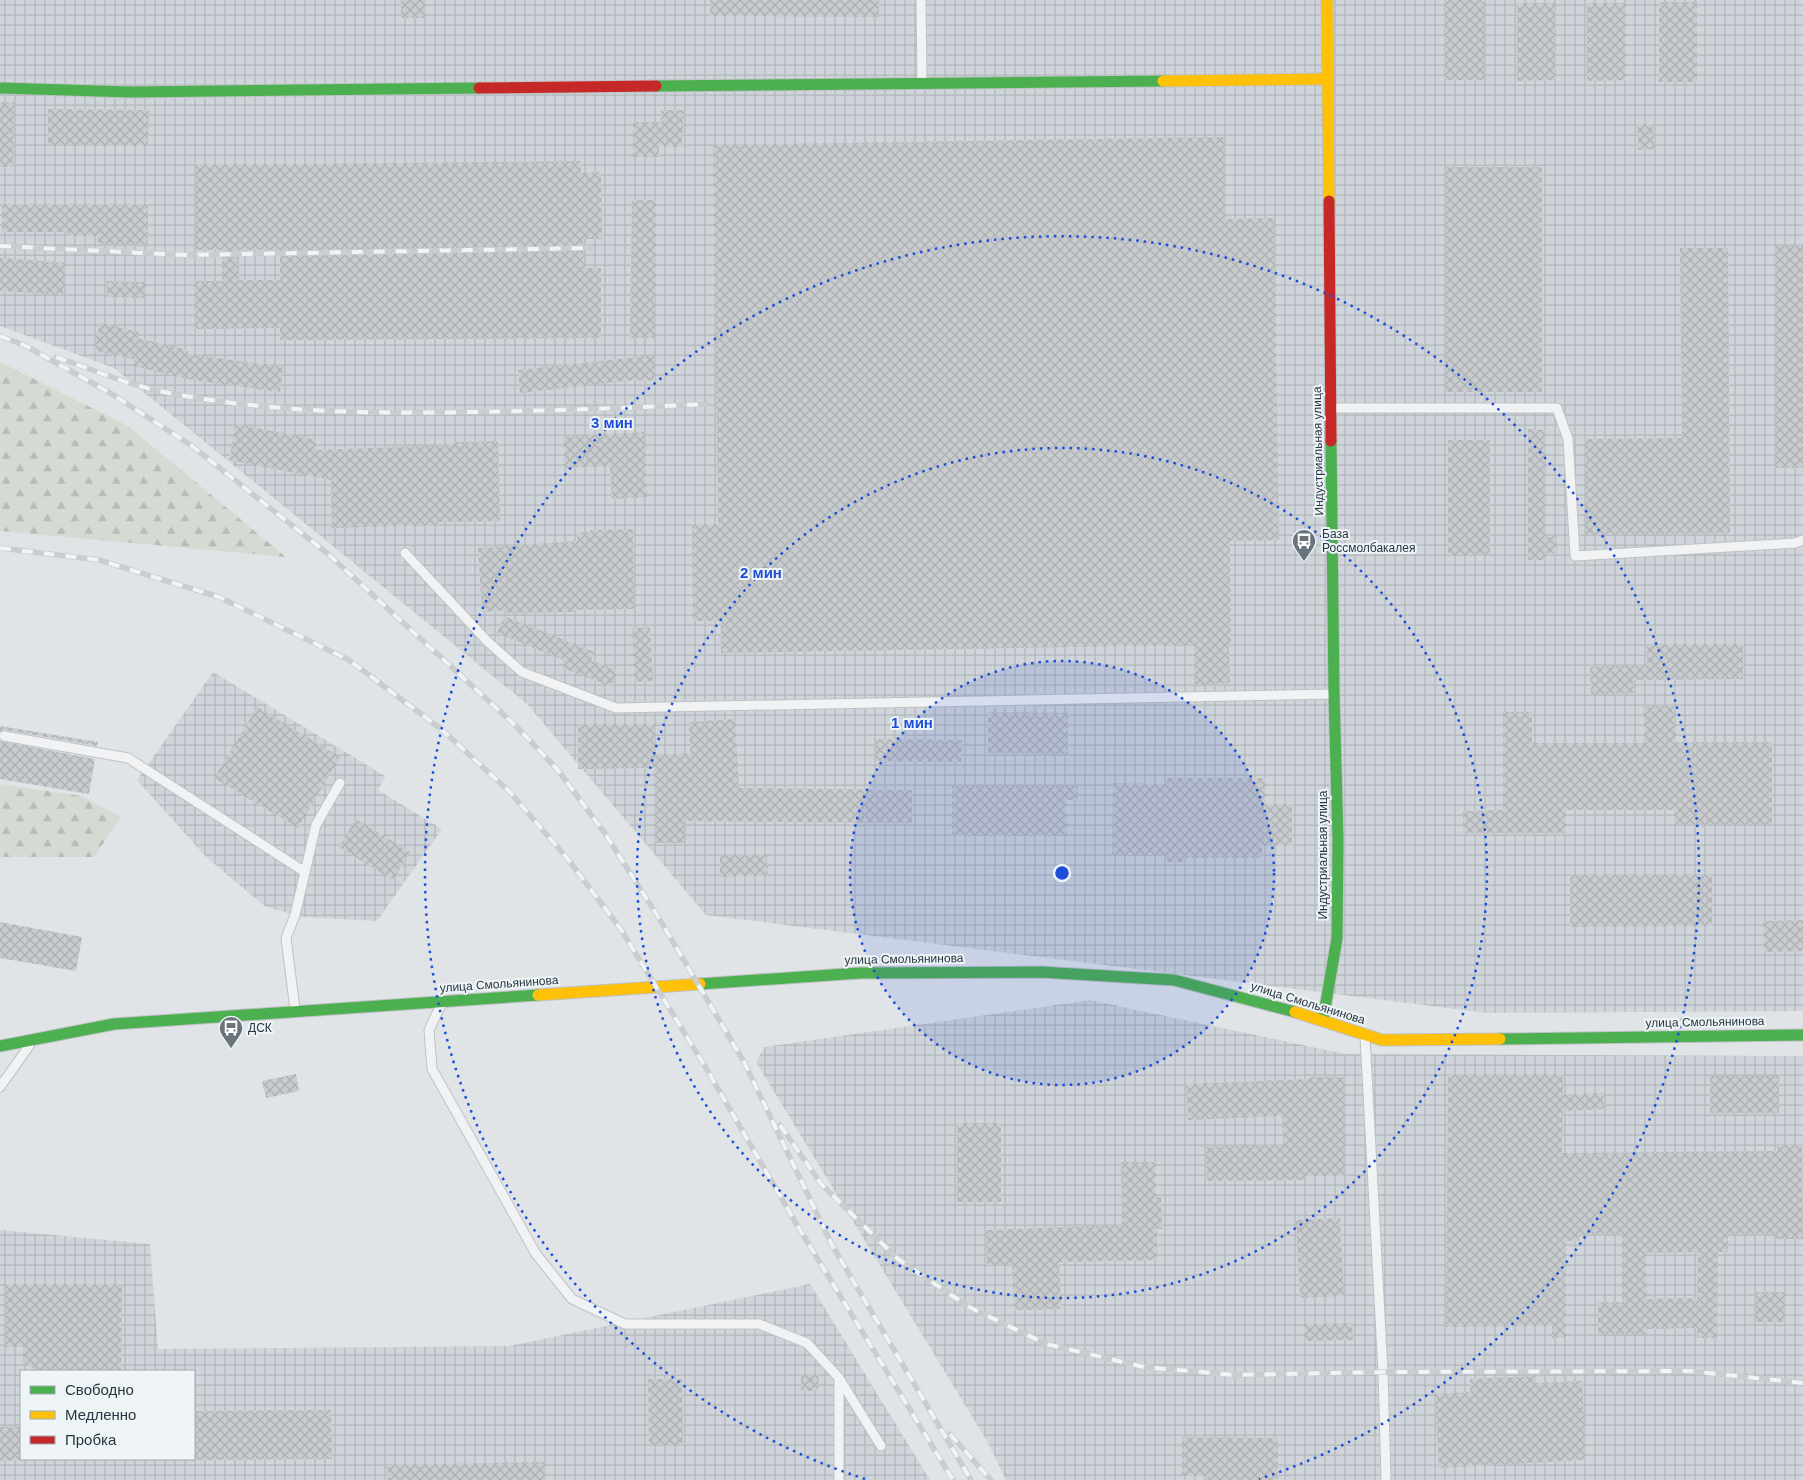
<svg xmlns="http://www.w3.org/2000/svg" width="1803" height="1480" viewBox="0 0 1803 1480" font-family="Arial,sans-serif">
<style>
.industrial{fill:url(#industrial-grid);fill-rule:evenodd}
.forest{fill:url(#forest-firs)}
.building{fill:url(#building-cross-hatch);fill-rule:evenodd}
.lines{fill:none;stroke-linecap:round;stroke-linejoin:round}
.lane-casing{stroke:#bfc2c5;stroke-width:11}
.fast-casing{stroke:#bfc2c5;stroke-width:13}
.slow-casing{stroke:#bfc2c5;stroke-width:13}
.jam-casing{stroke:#bfc2c5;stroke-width:13}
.lane{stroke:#f1f2f3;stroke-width:9}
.fast{stroke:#4caf50;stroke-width:11}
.slow{stroke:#ffc107;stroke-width:11}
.jam{stroke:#c62828;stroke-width:11}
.rail-casing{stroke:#caccce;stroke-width:5.5}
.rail{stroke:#eff4f7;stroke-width:4;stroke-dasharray:11;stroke-linecap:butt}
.ring{fill:none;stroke:#1d4ed8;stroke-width:2.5;stroke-dasharray:2.5 5}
.labels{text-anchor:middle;stroke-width:4;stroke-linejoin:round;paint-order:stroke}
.street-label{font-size:12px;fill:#273641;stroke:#eff4f7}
.poi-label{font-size:12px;fill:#273641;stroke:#eff4f7;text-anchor:start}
.centre{fill:#1d4ed8;stroke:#eff4f7;stroke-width:2.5}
.ring-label{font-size:15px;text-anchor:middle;font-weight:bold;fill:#1d4ed8;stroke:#eff4f7;stroke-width:4;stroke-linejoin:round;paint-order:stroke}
</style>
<defs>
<pattern id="industrial-grid" width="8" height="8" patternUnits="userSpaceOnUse" patternTransform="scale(1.25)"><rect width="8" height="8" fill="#cfd5da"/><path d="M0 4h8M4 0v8" fill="none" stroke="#b2b7bc"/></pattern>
<pattern id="forest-firs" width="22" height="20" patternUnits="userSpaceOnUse" patternTransform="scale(1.25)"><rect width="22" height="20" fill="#d4dbd2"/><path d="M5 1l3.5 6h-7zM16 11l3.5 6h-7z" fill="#b6bdb6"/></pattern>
<pattern id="building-cross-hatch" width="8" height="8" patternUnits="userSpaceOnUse" patternTransform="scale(1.25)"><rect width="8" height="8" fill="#c9cccf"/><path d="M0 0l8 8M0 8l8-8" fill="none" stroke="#adb0b3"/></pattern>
</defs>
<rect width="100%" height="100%" fill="#e1e4e7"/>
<g class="industrial">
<polygon points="0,0 1803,0 1803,1011 1487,1013 706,915 527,704 114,368 0,326"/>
<polygon points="213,672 385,776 378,790 442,829 377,921 303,917 266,907 205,856 137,780"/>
<polygon points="1090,1000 1345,1054 1803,1056 1803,1480 1006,1480 987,1441 756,1062 764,1047"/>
<path d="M 0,1230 L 150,1244 L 158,1349 L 509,1346 L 810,1284 L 930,1480 L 0,1480 ZM 21,1371 L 194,1371 L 194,1459 L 21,1459 Z"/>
</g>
<g class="forest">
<polygon points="0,362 128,426 286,557 0,531"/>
<polygon points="0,784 81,796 121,817 94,857 0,857"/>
</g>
<g class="building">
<rect x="401" y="0" width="24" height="18"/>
<polygon points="710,0 879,0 879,17 710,16"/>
<polygon points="1446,0 1482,0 1482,2 1484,2 1484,80 1445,80 1445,2"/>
<rect x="1659" y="2" width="38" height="80"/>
<polygon points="1517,3 1555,3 1555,80 1517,81"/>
<polygon points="1587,3 1626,3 1626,80 1587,81"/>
<polygon points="0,102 14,103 13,167 0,167"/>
<polygon points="48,109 149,110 148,146 48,145"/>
<polygon points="661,110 684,110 682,147 659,146 659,157 633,157 633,122 661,122"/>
<polygon points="1653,124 1654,149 1638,150 1637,125"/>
<polygon points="1224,137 1225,219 1274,218 1279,540 1230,541 1231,645 1229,645 1230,683 1196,685 1194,645 721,653 721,621 693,621 692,525 718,524 713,145"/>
<path d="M 581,161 L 581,173 L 601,172 L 602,239 L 583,239 L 584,268 L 601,268 L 601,338 L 280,340 L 280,328 L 195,329 L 195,281 L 222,281 L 222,250 L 196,250 L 196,165 ZM 239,250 L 280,250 L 280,280 L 239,280 Z"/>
<rect x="1446" y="167" width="96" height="225"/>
<polygon points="632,200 656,200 655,338 630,338"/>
<polygon points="2,205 148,205 148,244 98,244 98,236 67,236 67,232 2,232"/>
<polygon points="1775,246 1803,246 1803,468 1776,468"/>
<polygon points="1680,248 1728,248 1730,533 1586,535 1585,439 1682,438"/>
<polygon points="0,258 66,263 63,295 0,291"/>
<polygon points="107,281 146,282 145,298 107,297"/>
<polygon points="100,323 139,332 137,338 188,350 188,354 283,367 280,392 192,380 134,366 136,360 93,350"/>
<polygon points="655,355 655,381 634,380 520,393 518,370"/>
<polygon points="236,424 317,440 315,450 455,445 455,442 498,441 500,521 438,522 438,525 332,528 331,480 229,460"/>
<polygon points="1528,429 1545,430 1545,537 1557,536 1557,553 1545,553 1545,560 1528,560"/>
<polygon points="644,432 647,497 612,499 610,466 565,468 563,437"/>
<rect x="1448" y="440" width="42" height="115"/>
<polygon points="633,529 634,609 574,610 574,612 505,613 507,610 482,612 478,548 577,541 577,533 590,532 590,530"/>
<polygon points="504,616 594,652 591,660 617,671 611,687 563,668 566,661 497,633"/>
<polygon points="650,627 653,681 635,682 632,628"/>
<polygon points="1743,644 1743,679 1633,680 1634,693 1591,695 1590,667 1647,665 1647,645"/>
<polygon points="1674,705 1676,742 1772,742 1772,824 1674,824 1674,810 1566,810 1566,833 1463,833 1463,811 1503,810 1503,712 1532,712 1532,743 1645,743 1643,707"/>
<polygon points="257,707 340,757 298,828 214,778"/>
<polygon points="988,712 1068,713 1068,754 988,753"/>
<polygon points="735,719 739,788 912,790 912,823 684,821 684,843 655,843 654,768 578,769 578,725 655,724 655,755 690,753 689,722"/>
<polygon points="0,726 98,742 97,746 5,730 0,731"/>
<polygon points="876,739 962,740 961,762 876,761"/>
<polygon points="0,741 95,759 89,794 0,779"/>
<polygon points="1167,778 1266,778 1266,804 1292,804 1292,846 1262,846 1262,858 1184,858 1184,862 1166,862 1167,855 1112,855 1113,783 1167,784"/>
<polygon points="952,786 1078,786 1078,800 1066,800 1067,835 952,835"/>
<polygon points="356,819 410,852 393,880 339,847"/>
<polygon points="767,854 768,875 720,877 720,856"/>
<polygon points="1570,875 1712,875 1712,926 1570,927"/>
<polygon points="1803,920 1803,951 1764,952 1763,921"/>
<polygon points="0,922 82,937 76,971 0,958"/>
<polygon points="296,1074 299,1091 266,1098 262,1081"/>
<path d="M 1563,1074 L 1563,1095 L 1603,1093 L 1604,1109 L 1563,1111 L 1562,1153 L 1777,1151 L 1777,1145 L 1802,1145 L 1803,1239 L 1776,1239 L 1776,1234 L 1728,1234 L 1728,1252 L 1718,1252 L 1717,1338 L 1697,1338 L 1697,1328 L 1647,1329 L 1647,1334 L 1598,1334 L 1598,1302 L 1622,1302 L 1622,1234 L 1579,1235 L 1579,1241 L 1565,1241 L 1566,1337 L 1552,1338 L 1552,1326 L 1446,1327 L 1448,1075 ZM 1698,1252 L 1697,1298 L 1647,1299 L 1646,1253 Z"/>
<rect x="1710" y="1076" width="69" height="37"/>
<polygon points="1310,1077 1345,1077 1344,1176 1304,1176 1304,1180 1207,1181 1206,1147 1283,1145 1282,1116 1188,1120 1186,1084 1310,1079"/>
<rect x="957" y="1123" width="44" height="79"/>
<polygon points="1121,1162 1156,1162 1156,1197 1161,1197 1162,1229 1157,1229 1157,1260 1059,1262 1061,1309 1014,1310 1012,1264 987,1265 986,1230 1122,1225"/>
<polygon points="1340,1218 1344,1296 1300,1298 1296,1220"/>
<polygon points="6,1284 122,1285 121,1371 39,1371 23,1363 23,1347 6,1347"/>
<polygon points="1756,1292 1785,1292 1784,1322 1756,1322"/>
<polygon points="1352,1323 1353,1340 1305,1341 1304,1324"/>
<polygon points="801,1375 819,1375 818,1391 801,1391"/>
<polygon points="1536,1376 1536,1383 1582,1381 1586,1460 1439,1468 1435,1394 1470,1392 1470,1379"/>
<polygon points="648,1379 682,1379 683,1445 649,1445"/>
<polygon points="331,1410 332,1459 194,1460 194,1411"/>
<polygon points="0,1427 21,1427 21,1460 0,1461"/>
<polygon points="1182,1437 1278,1438 1278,1480 1207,1480 1207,1476 1182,1475"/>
<polygon points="545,1462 545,1480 388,1480 387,1465"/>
</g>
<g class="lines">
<g class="lane-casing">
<g id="lane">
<polyline points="921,0 922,81"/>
<polyline points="1334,408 1557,408 1568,439 1575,556 1795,543 1803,540"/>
<polyline points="405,553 488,642 522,672 616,708 1334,694"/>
<polyline points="4,736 128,758 305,872"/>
<polyline points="441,1005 429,1030 432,1069 536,1254 572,1299 625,1324 759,1324 807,1343 839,1378 881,1446"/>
<polyline points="295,1009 286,938 295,915 316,825 340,783"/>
<polyline points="1365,1037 1383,1372 1386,1480"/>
<polyline points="0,1087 29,1046"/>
<polyline points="839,1480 839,1379"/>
</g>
</g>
<g class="fast-casing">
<g id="fast">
<polyline points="656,86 1163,81"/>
<polyline points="0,88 131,92 479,88"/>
<polyline points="700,984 860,973 1041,972 1174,980 1295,1012"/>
<polyline points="1323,1020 1337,938 1338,840 1334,694 1331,441"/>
<polyline points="1500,1039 1803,1035"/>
<polyline points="0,1046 114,1024 538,995"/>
</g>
</g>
<g class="slow-casing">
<g id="slow">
<polyline points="1327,0 1329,201"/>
<polyline points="1163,81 1327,79"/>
<polyline points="538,995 700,984"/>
<polyline points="1295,1012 1382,1040 1500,1039"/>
</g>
</g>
<g class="jam-casing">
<g id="jam">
<polyline points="479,88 656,86"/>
<polyline points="1329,201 1331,441"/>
</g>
</g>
<use href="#lane" class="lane"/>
<use href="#fast" class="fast"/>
<use href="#slow" class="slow"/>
<use href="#jam" class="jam"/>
<g class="rail-casing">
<g id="rail">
<polyline points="0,246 185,255 590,248"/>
<polyline points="0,336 24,345 112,394 192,446 328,554 517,727 557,769 604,832 657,915 744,1062 832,1245 971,1480"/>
<path d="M 56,357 C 91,369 128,385 164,392 C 265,412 367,414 469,412 C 549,411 628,408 708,404"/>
<polyline points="0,548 99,560 219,597 349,660 441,729 509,791 567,858 620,928 706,1068 800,1230 953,1480"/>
<polyline points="780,1125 822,1185 898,1259 969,1307 1046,1344 1144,1367 1235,1375 1383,1372 1689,1371 1803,1383"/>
<polyline points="950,1434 991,1480"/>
</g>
</g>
<use href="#rail" class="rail"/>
</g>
<circle cx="1062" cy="873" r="212" fill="#1d4ed8" fill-opacity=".12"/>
<g class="ring">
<circle cx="1062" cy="873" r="212"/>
<circle cx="1062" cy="873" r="425"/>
<path d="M865 1479A637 637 0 1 1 1259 1479"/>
</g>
<defs>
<g id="bus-pin" transform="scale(1.25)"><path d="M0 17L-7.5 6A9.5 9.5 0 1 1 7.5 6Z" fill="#68737b" stroke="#eff4f7"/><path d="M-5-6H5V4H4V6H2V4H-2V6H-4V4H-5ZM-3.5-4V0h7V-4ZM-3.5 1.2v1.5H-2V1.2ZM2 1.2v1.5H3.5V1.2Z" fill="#fff"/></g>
</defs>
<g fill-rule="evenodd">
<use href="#bus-pin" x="1304" y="541"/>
<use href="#bus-pin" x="231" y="1028"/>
</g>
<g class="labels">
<g class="street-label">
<text transform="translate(1318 451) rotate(-91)" y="4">Индустриальная улица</text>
<text transform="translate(1323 855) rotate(-90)" y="4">Индустриальная улица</text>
<text transform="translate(904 959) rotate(-1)" y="4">улица Смольянинова</text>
<text transform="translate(499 984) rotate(-4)" y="4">улица Смольянинова</text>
<text transform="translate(1308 1003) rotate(17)" y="4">улица Смольянинова</text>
<text transform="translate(1705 1022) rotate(-1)" y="4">улица Смольянинова</text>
</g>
<g class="poi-label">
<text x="1322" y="538">База<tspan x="1322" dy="14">Россмолбакалея</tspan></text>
<text x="248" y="1032">ДСК</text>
</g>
</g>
<circle cx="1062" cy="873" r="8" class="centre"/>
<g class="ring-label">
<text x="612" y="428">3 мин</text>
<text x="761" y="578">2 мин</text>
<text x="912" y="728">1 мин</text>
</g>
<rect x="20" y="1370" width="175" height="90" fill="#eff4f7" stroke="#9fa8ae"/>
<rect x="30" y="1386" width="25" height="8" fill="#4caf50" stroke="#9fa8ae"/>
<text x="65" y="1395" font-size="15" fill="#273641">Свободно</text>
<rect x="30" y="1411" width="25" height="8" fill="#ffc107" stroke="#9fa8ae"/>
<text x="65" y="1420" font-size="15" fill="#273641">Медленно</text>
<rect x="30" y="1436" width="25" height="8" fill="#c62828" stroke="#9fa8ae"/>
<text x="65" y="1445" font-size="15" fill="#273641">Пробка</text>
</svg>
